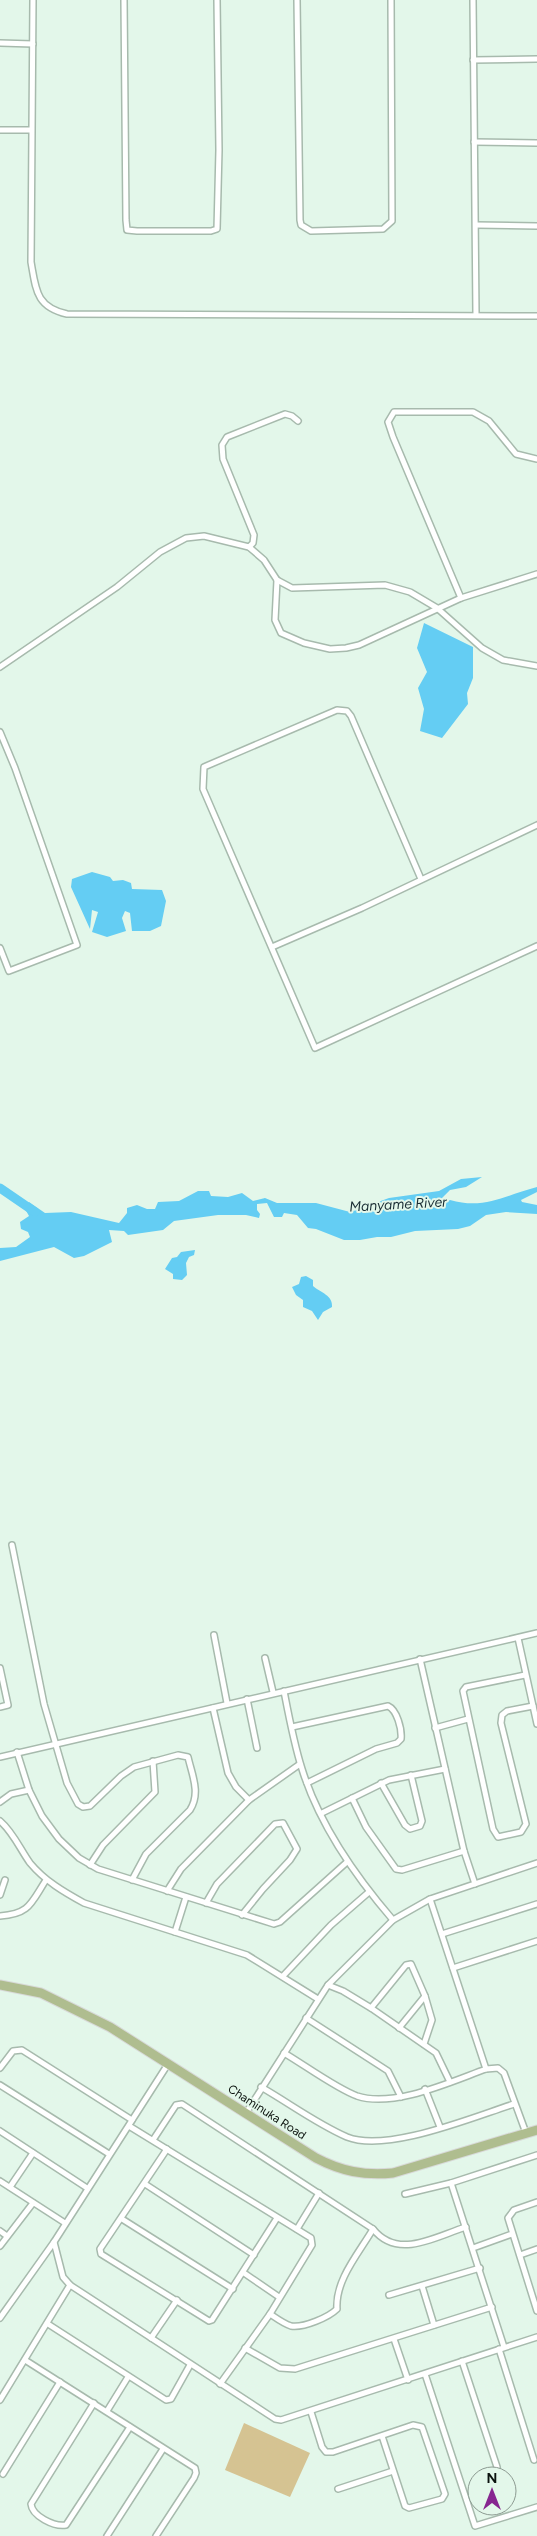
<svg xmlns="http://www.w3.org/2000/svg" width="537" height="2536" viewBox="0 0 537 2536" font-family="Figtree,sans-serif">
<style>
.green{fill:#d5c392}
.water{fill:#64cdf3}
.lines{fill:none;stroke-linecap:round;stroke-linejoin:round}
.river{stroke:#64cdf3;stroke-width:9}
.minor-casing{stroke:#a7baad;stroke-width:8}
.primary-casing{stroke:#d8d9d8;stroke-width:11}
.minor{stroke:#fff;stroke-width:5}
.primary{stroke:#afbd8f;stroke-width:9}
.labels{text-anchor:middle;stroke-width:4;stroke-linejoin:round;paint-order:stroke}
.street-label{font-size:12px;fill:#0b120e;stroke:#e3f7ea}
.water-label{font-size:14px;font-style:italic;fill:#1a2d34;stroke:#e3f7ea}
</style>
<rect width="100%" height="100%" fill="#e3f7ea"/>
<polygon class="green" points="244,2423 310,2453 290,2497 225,2470"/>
<g class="water">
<polygon points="424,623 473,647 473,678 467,693 468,704 442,738 420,731 424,709 418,688 427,672 417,648"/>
<polygon points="92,872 110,877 113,881 123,880 131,883 132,889 162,890 166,901 161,926 150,931 132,931 130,913 125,911 122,918 126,931 107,937 92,932 98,912 92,910 90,929 71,887 72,879"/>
<path d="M 482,1177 L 466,1187 L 450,1190 L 441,1199 L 422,1205 L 422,1209 L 440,1206 L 450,1200 C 485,1210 505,1195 537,1187 L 537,1192 L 521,1200 L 522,1202 L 537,1205 L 537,1214 L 506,1212 L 486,1215 L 470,1226 L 458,1229 L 415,1231 L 391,1237 L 377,1237 L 360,1240 L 344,1240 L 316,1229 L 308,1228 L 297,1215 L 284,1213 L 282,1217 L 274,1217 L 267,1203 L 257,1204 L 257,1210 L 260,1214 L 259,1218 L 246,1215 L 218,1215 L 174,1221 L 163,1230 L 128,1235 L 124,1231 L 109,1230 L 112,1242 L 84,1256 L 74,1258 L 54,1247 L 0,1261 L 0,1248 L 16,1247 L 30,1237 L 28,1232 L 21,1229 L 20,1222 L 29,1216 L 24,1207 L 29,1202 L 45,1213 L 71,1212 L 119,1223 L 127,1213 L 127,1208 L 137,1205 L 147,1209 L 155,1209 L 158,1202 L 179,1201 L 198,1191 L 209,1191 L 211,1196 L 228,1197 L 242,1193 L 253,1201 L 265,1198 L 277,1203 L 316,1203 L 350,1212 L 389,1198 L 439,1191 L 461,1179 Z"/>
<polygon points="195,1250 194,1255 189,1257 186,1263 187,1275 182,1280 173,1279 173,1274 165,1269 172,1258 177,1257 181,1252"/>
<path d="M 306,1276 L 313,1280 L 313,1286 C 321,1293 333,1295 332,1307 L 323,1312 L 318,1320 L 312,1311 L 303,1307 L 303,1300 L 296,1295 L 292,1287 L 299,1284 L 301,1277 Z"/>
</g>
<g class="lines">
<polyline class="river" points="0,1188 35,1212"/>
<g class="minor-casing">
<g id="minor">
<path d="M 33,0 L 31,262 C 36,290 36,307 67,314 L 537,316"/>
<polyline points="124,0 126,220 127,230 137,231 211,231 217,229 219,150 217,0"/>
<polyline points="297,0 300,220 301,225 311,231 383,229 392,221 391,0"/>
<polyline points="473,0 476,314"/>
<polyline points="0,43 33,44"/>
<polyline points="473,60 537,59"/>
<polyline points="0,130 31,130"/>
<polyline points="474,142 537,143"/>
<polyline points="476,225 537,226"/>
<polyline points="249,547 253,543 254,535 223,459 222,445 227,437 285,414 292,416 298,421"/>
<polyline points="277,580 275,620 281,633 304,643 330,649 346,648 359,645 461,598 537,574"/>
<polyline points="461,598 393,437 388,422 394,412 473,412 489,421 516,454 537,459"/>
<polyline points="0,667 117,587 160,552 186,538 204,536 249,547 264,560 277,580 292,588 385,585 410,592 437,608 482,648 503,660 537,666"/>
<polyline points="0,732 15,768 77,945 9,971 0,948"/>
<polyline points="421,879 351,716 347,711 337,710 204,767 203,789 315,1048 537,946"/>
<polyline points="272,947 362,908 537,825"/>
<path d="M 12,1545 L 44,1704 L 67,1783 L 78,1804 L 83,1807 L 90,1806 L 121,1776 L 134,1767 L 178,1755 L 188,1757 C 192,1775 201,1793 190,1810 L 146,1854 L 132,1880"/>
<polyline points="214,1635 227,1703"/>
<polyline points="518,1638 537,1724"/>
<polyline points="265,1658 273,1692"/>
<polyline points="420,1659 464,1851 475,1884"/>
<polyline points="0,1668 8,1705 0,1707"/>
<polyline points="525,1675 466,1687 463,1691 493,1829 498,1837 521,1832 526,1824 501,1723 502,1715 507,1711 533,1706"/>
<path d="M 284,1691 C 289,1717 294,1744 302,1769 C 319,1824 356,1877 393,1920"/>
<polyline points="247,1699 257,1748"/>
<polyline points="213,1708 228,1773 236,1787 249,1800"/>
<path d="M 292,1727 L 388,1706 C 397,1710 402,1729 401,1739 L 397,1743 L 376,1749 L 307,1783"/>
<polyline points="435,1728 468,1719"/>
<polyline points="17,1752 29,1790 42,1816 59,1839 79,1858 98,1869 274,1924 280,1922 347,1862"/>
<polyline points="0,1757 537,1633"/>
<polyline points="381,1783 405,1825 410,1829 420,1826 422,1821 411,1775"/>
<polyline points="352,1798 366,1827 396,1869 402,1870 464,1851"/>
<polyline points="0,1802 11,1794 29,1790"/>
<polyline points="322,1813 389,1780 445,1769"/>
<path d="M 0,1821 C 13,1832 20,1849 30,1863 C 45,1881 64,1892 84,1903 L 247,1955 L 318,1999"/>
<polyline points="90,1865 103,1845 155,1792 153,1761"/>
<polyline points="167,1891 181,1869 249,1800 300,1764"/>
<polyline points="0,1895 5,1880"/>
<polyline points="430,1899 486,2069"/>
<polyline points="206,1903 217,1884 275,1824 283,1823 297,1849 290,1860 263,1889 242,1915"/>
<path d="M 0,1916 C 30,1914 31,1903 46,1880"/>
<polyline points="175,1932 186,1897"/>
<polyline points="442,1934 537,1904"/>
<polyline points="453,1968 537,1941"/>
<polyline points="283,1976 331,1925 369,1892"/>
<polyline points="328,1985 343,1991 371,2008 436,2053 450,2082"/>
<polyline points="371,2008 406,1965 411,1964 425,1996 399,2028"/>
<polyline points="306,2018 388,2071 401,2097"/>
<polyline points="424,2044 432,2020 425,1996"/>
<path d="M 284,2053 C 303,2064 337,2089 357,2096 C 394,2108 450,2082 486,2069 L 498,2068 L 504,2073 L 526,2133"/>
<polyline points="168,2064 54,2242 63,2277 70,2285 275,2419 281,2420 537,2337"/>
<polyline points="0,2068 13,2051 22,2050 132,2120"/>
<polyline points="0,2085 109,2154"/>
<path d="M 261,2087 C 289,2103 317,2124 347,2137 C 387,2153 473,2117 514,2104"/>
<polyline points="425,2089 440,2127"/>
<polyline points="246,2113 328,1985 393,1920 430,1899 537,1863"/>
<polyline points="129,2126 311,2238 312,2245 270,2314 220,2384"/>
<polyline points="0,2131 87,2188"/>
<path d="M 153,2140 L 176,2105 L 182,2104 L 373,2229 C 359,2253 335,2280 337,2309 C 329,2317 304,2328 291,2326 C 284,2324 276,2318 270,2314"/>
<polyline points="167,2149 100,2249 101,2254 209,2321 212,2320 277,2218"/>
<polyline points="0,2181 65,2223"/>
<polyline points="451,2183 504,2347"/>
<polyline points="145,2184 254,2255"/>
<polyline points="10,2187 33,2153"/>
<polyline points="405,2194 451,2183 537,2155"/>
<polyline points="537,2202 514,2210 508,2218 537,2311"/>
<polyline points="122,2219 233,2289"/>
<polyline points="297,2229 319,2193"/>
<path d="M 373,2229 C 398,2260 434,2237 466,2227"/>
<polyline points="0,2231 7,2236"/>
<polyline points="0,2246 33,2203"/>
<polyline points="473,2248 512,2234"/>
<polyline points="520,2255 537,2249"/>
<polyline points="244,2273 279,2297"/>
<polyline points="422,2286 434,2325"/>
<polyline points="389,2295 480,2268"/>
<polyline points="0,2318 54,2242"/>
<polyline points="48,2324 166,2400 171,2399 190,2365"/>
<polyline points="151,2338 177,2300"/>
<polyline points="394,2339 408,2380"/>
<polyline points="245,2348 280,2368 295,2369 492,2307"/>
<polyline points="499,2349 534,2460"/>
<polyline points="25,2360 195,2468 196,2473 194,2478 156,2536"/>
<polyline points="462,2361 497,2467"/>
<polyline points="425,2374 475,2526 537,2507"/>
<polyline points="0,2400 70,2285"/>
<path d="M 94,2403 L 31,2504 C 32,2516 54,2527 66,2525 L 130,2427"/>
<polyline points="107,2411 128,2377"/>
<polyline points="311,2412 322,2447 326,2452 333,2452 413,2425 422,2427 445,2494 442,2499 409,2508 405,2506 382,2436"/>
<polyline points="3,2474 60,2382"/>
<polyline points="338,2489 393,2471"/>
<polyline points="107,2536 163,2449"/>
</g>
</g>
<g class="primary-casing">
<path id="primary" d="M 0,1985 L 41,1993 L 110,2027 L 316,2158 C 341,2171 364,2176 393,2173 L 537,2130"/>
</g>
<use href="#minor" class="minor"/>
<use href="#primary" class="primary"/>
</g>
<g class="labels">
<g class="street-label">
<text transform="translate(267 2112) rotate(33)" y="4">Chaminuka Road</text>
</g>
<g class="water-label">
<text transform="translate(398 1204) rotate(-3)" y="5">Manyame River</text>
</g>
</g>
<g transform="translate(492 2491)"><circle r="24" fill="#e3f7ea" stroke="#8d9b92"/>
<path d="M0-4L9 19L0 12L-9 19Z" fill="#872690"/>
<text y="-8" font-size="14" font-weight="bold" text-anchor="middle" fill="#0b120e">N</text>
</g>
</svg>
